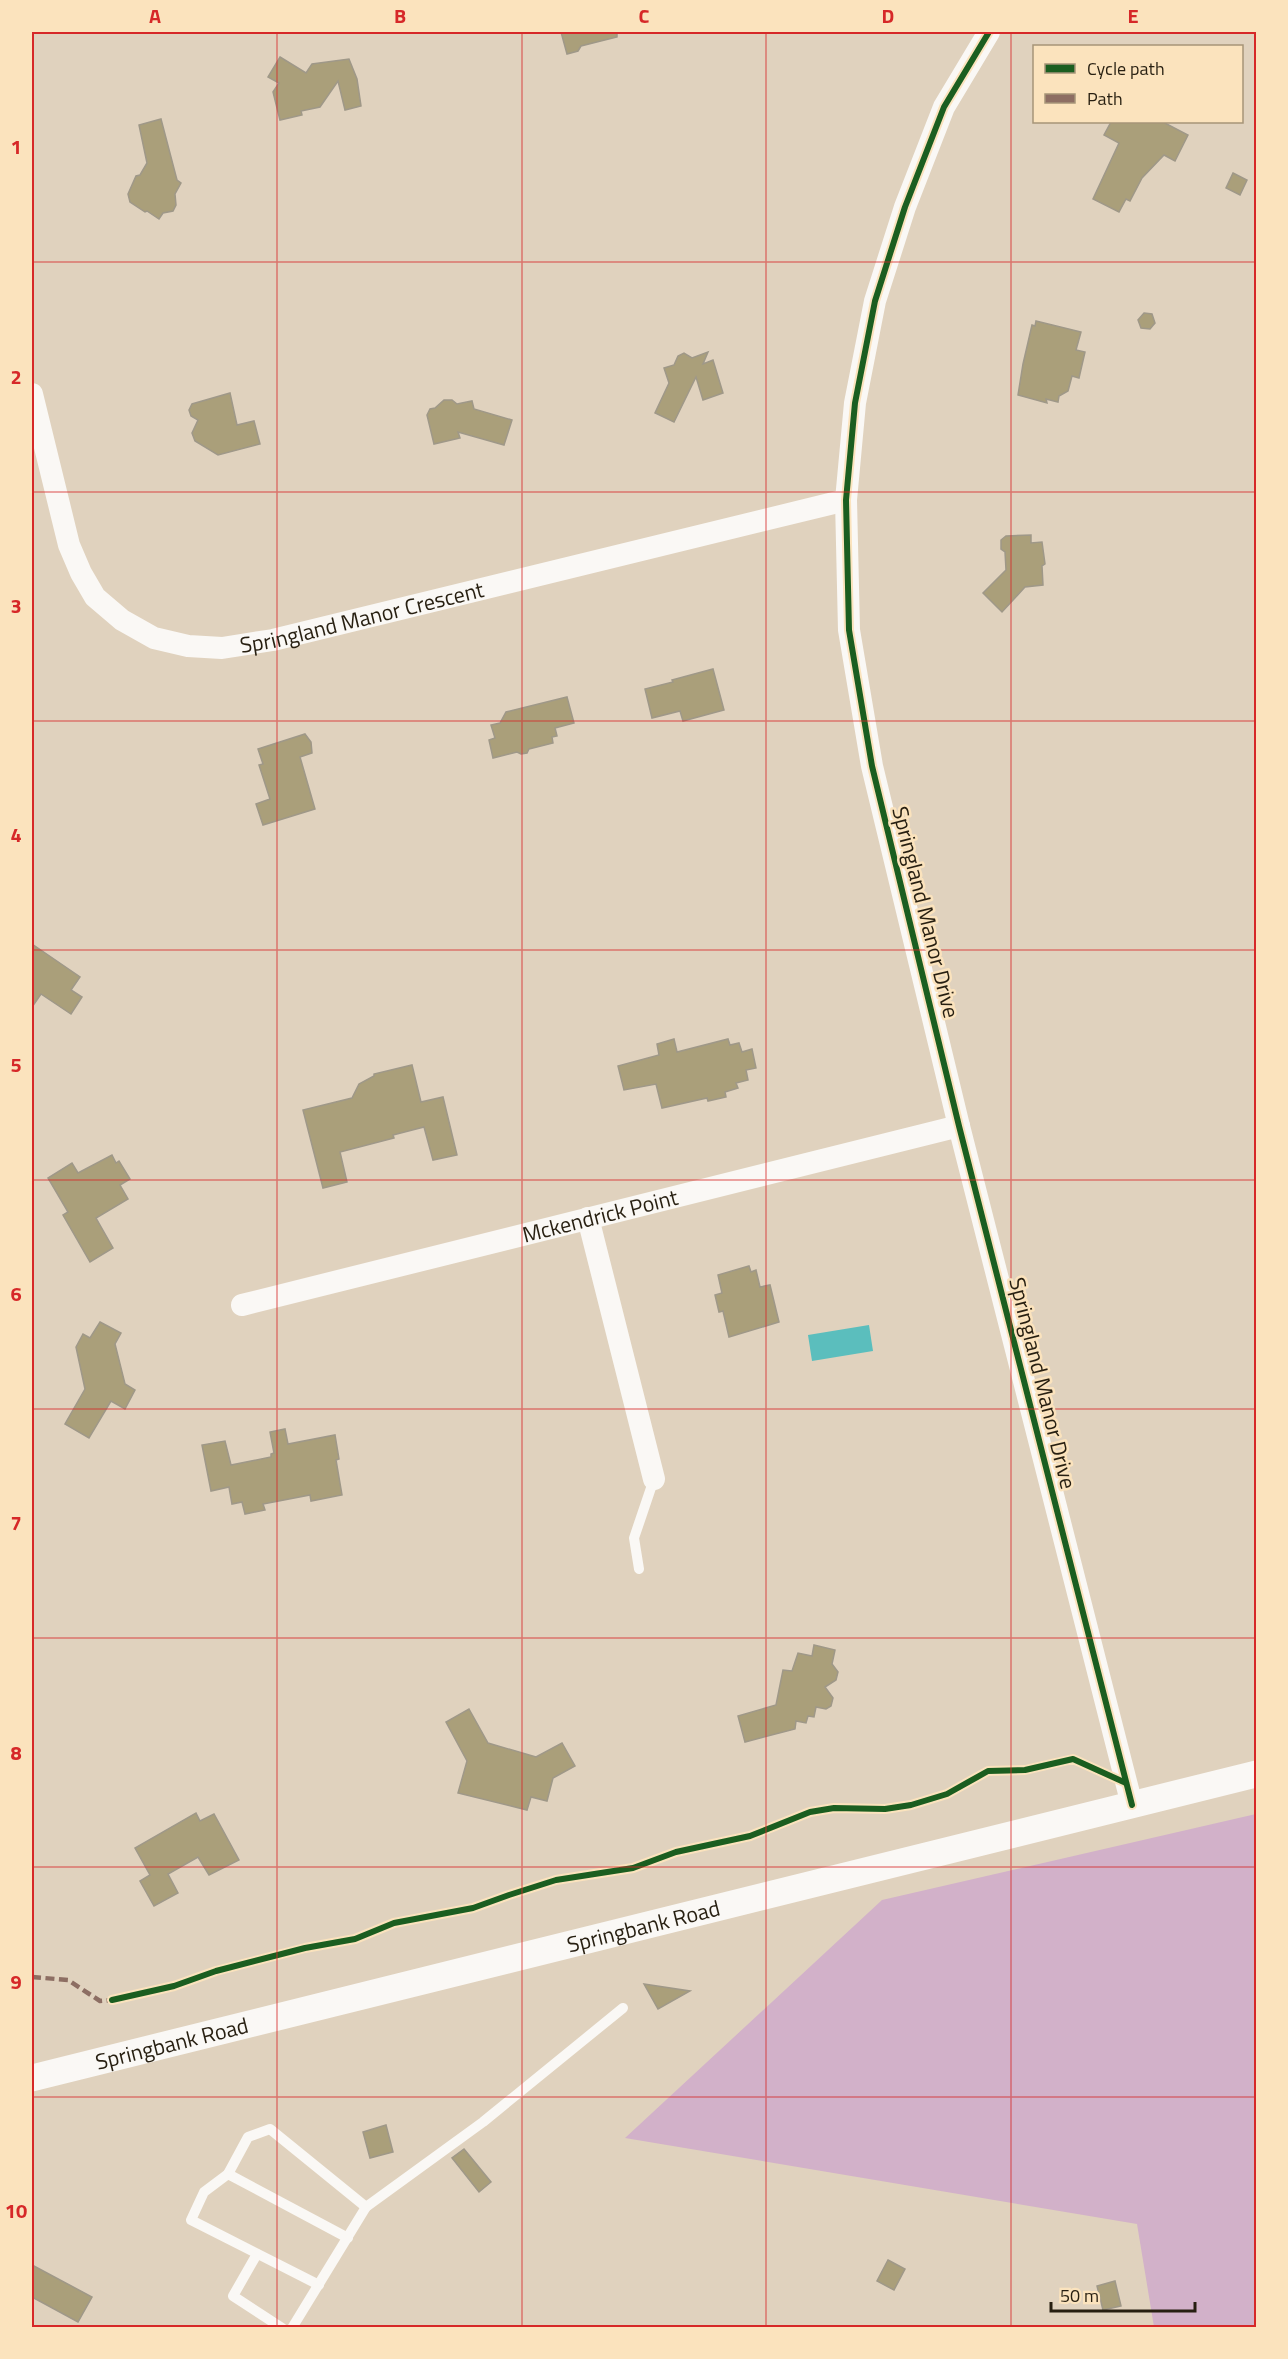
<svg xmlns="http://www.w3.org/2000/svg" width="1288" height="2359" viewBox="0 0 1288 2359" font-family="'Titillium Web',sans-serif">
<style>
.green{fill:#d2b1c9}
.water{fill:#5bbebd}
.building{fill:#aa9f7a;stroke:#9f9888;stroke-width:1.5}
.lines{fill:none;stroke-linecap:round;stroke-linejoin:round}
.service{stroke:#faf8f5;stroke-width:10}
.minor{stroke:#faf8f5;stroke-width:22}
.tertiary{stroke:#faf8f5;stroke-width:27}
.quiet{stroke:#8d6e63;stroke-width:4.5;stroke-dasharray:9 4.5;stroke-linecap:butt}
.cycleway-casing{stroke:#fbe3bd;stroke-width:10}
.cycleway{stroke:#1b5e20;stroke-width:6}
.grid{fill:none;stroke:#d62828;stroke-width:1.5;stroke-opacity:0.55}
.labels{text-anchor:middle;stroke-width:5;stroke-linejoin:round;paint-order:stroke}
.street-label{font-size:22px;fill:#271f11;stroke:#fbe3bd}
.neatline{fill:none;stroke:#d62828;stroke-width:2}
.grid-label{font-size:20px;text-anchor:middle;font-weight:bold;fill:#d62828}
</style>
<rect width="100%" height="100%" fill="#e0d2be"/>
<polygon class="green" points="1256,1814 1256,2327 1154,2327 1137,2224 625,2138 882,1900"/>
<polygon class="water" points="869,1325 873,1351 812,1361 808,1335"/>
<g class="building">
<polygon points="561,32 617,32 617,37 581,46 578,51 567,54"/>
<polygon points="280,57 306,73 312,64 349,59 357,79 361,106 345,110 338,81 320,107 301,111 302,115 280,120 273,92 279,83 268,77"/>
<polygon points="161,119 177,180 181,183 175,194 176,205 173,211 163,213 159,219 147,211 145,212 130,202 128,194 136,176 140,175 147,163 139,125"/>
<polygon points="1111,122 1163,122 1188,135 1175,161 1164,155 1142,178 1130,201 1126,199 1119,212 1093,199 1119,143 1104,135"/>
<polygon points="1233,173 1247,180 1240,195 1226,188"/>
<polygon points="1144,313 1152,314 1155,323 1150,329 1141,328 1138,320"/>
<polygon points="1036,321 1081,332 1076,350 1085,352 1079,378 1072,376 1068,391 1059,396 1058,402 1046,399 1047,403 1018,395 1023,364 1032,325 1035,326"/>
<polygon points="708,352 703,364 713,360 723,393 703,400 696,377 674,422 655,413 669,383 664,368 674,365 678,356 684,353 692,358"/>
<polygon points="230,393 237,425 254,421 260,444 218,455 195,441 192,433 198,420 191,416 189,410 192,404"/>
<polygon points="444,400 452,400 457,404 472,401 474,409 512,420 504,445 458,432 460,438 434,444 427,415 430,409 435,408"/>
<polygon points="1031,535 1031,543 1042,542 1045,564 1042,566 1043,585 1025,587 1002,612 983,593 1006,570 1005,552 1001,549 1001,540 1006,536"/>
<polygon points="713,669 724,710 683,721 680,711 652,718 645,689 673,682 672,680"/>
<polygon points="567,697 574,723 555,728 557,736 552,737 553,743 529,749 527,753 521,754 517,752 493,758 489,740 495,738 491,725 500,723 506,712"/>
<polygon points="305,734 311,742 312,753 300,757 315,809 263,825 256,804 270,799 259,765 263,764 258,749"/>
<polygon points="32,944 80,977 71,990 82,997 71,1014 41,994 32,1007"/>
<polygon points="674,1039 677,1052 728,1039 730,1045 739,1043 742,1052 752,1049 756,1068 746,1070 748,1080 736,1083 738,1088 725,1092 726,1097 708,1101 707,1098 662,1108 656,1084 624,1090 618,1066 659,1055 657,1044"/>
<polygon points="412,1065 421,1102 443,1097 457,1155 433,1160 424,1127 393,1135 394,1138 340,1152 347,1182 323,1188 303,1110 352,1098 359,1084 374,1076 374,1074"/>
<polygon points="112,1155 116,1163 119,1161 130,1179 120,1185 128,1199 96,1218 113,1248 90,1262 63,1215 68,1212 48,1178 72,1163 78,1173"/>
<polygon points="749,1266 751,1272 756,1270 760,1287 770,1285 779,1322 729,1337 723,1311 719,1312 715,1295 722,1293 718,1275"/>
<polygon points="100,1322 121,1333 115,1344 125,1384 135,1390 125,1409 111,1401 89,1438 65,1424 85,1389 76,1347 83,1334 90,1338"/>
<polygon points="285,1429 288,1444 335,1435 339,1459 336,1460 342,1495 311,1501 310,1495 263,1504 265,1510 245,1514 242,1502 232,1504 229,1487 211,1491 202,1445 225,1441 231,1465 271,1457 271,1454 274,1453 270,1432"/>
<polygon points="814,1645 835,1650 832,1664 838,1672 836,1680 825,1687 833,1698 831,1706 826,1709 816,1707 814,1717 808,1716 806,1723 796,1721 795,1729 745,1742 738,1716 776,1705 783,1670 792,1671 798,1653 812,1656"/>
<polygon points="469,1709 488,1743 536,1757 562,1743 575,1766 553,1778 547,1801 531,1797 527,1810 458,1793 467,1761 446,1722"/>
<polygon points="196,1813 200,1821 214,1814 239,1860 209,1875 198,1857 168,1874 178,1893 154,1906 140,1881 150,1875 135,1848"/>
<polygon points="644,1984 690,1991 658,2009"/>
<polygon points="386,2125 393,2152 370,2158 363,2132"/>
<polygon points="464,2149 491,2182 479,2192 452,2158"/>
<polygon points="888,2260 905,2269 894,2290 877,2281"/>
<polygon points="32,2265 92,2297 78,2322 32,2297"/>
<polygon points="1115,2281 1121,2306 1103,2310 1097,2286"/>
</g>
<g class="lines">
<g class="service">
<polyline points="639,1569 634,1538 654,1479"/>
<polyline points="228,2174 248,2137 270,2129 366,2207"/>
<polyline points="257,2254 233,2296 282,2328"/>
<polyline points="319,2285 191,2220 204,2192 228,2174 348,2238"/>
<polyline points="292,2328 366,2207 483,2122 623,2008"/>
</g>
<g class="minor">
<polyline points="989,32 944,107 905,207 875,301 855,403 846,500 849,630 872,766 959,1126 1132,1805"/>
<path id="s1" d="M 32,394 L 69,545 L 81,573 L 95,597 L 122,620 L 154,638 L 188,646 L 222,648 L 273,640 L 846,500"/>
<polyline points="588,1218 654,1479"/>
<path id="s2" d="M 242,1305 L 959,1126"/>
</g>
<path class="tertiary" id="s3" d="M 32,2078 L 1256,1774"/>
<polyline class="quiet" points="32,1977 68,1980 100,2001 112,2000"/>
<g class="cycleway-casing">
<g id="cycleway">
<polyline points="989,32 944,107 905,207 875,301 855,403 846,500 849,630 872,766 959,1126 1132,1805"/>
<polyline points="112,2000 174,1986 216,1971 305,1948 355,1939 394,1923 473,1908 509,1895 556,1880 633,1868 676,1852 750,1836 810,1812 834,1808 885,1809 911,1805 947,1794 988,1771 1025,1770 1073,1759 1126,1783"/>
</g>
</g>
<use href="#cycleway" class="cycleway"/>
</g>
<path class="grid" d="M 277,32 L 277,2328M 522,32 L 522,2328M 766,32 L 766,2328M 1011,32 L 1011,2328M 32,262 L 1256,262M 32,492 L 1256,492M 32,721 L 1256,721M 32,950 L 1256,950M 32,1180 L 1256,1180M 32,1409 L 1256,1409M 32,1638 L 1256,1638M 32,1867 L 1256,1867M 32,2097 L 1256,2097"/>
<g class="labels">
<g class="street-label">
<text dy="8" stroke="none"><textPath href="#s1" startOffset="498">Springland Manor Crescent</textPath></text>
<text transform="translate(926 912) rotate(76)" y="8">Springland Manor Drive</text>
<text dy="8" stroke="none"><textPath href="#s2" startOffset="369">Mckendrick Point</textPath></text>
<text transform="translate(1043 1383) rotate(76)" y="8">Springland Manor Drive</text>
<text dy="8" stroke="none"><textPath href="#s3" startOffset="630">Springbank Road</textPath></text>
<text dy="8" stroke="none"><textPath href="#s3" startOffset="144">Springbank Road</textPath></text>
</g>
</g>
<rect width="1288" height="2359" fill="none" stroke="#fbe3bd" stroke-width="66"/>
<rect x="1033" y="45" width="210" height="78" fill="#fbe3bd" stroke="#a69578" stroke-width="1.5"/>
<rect x="1045" y="64" width="30" height="9" fill="#1b5e20" stroke="#a69578" stroke-width="1.5"/>
<text x="1087" y="75" font-size="18" fill="#271f11">Cycle path</text>
<rect x="1045" y="94" width="30" height="9" fill="#8d6e63" stroke="#a69578" stroke-width="1.5"/>
<text x="1087" y="105" font-size="18" fill="#271f11">Path</text>
<path d="M1051 2302v9h144v-9" fill="none" stroke="#271f11" stroke-width="3"/>
<text x="1060" y="2302" font-size="18" fill="#271f11" stroke="#fbe3bd" stroke-width="4.5" paint-order="stroke">50 m</text>
<rect x="33" y="33" width="1222" height="2293" class="neatline"/>
<g class="grid-label">
<text x="155" y="23">A</text>
<text x="400" y="23">B</text>
<text x="644" y="23">C</text>
<text x="888" y="23">D</text>
<text x="1133" y="23">E</text>
<text x="16" y="154">1</text>
<text x="16" y="384">2</text>
<text x="16" y="613">3</text>
<text x="16" y="842">4</text>
<text x="16" y="1072">5</text>
<text x="16" y="1301">6</text>
<text x="16" y="1530">7</text>
<text x="16" y="1760">8</text>
<text x="16" y="1989">9</text>
<text x="16" y="2218">10</text>
</g>
</svg>
